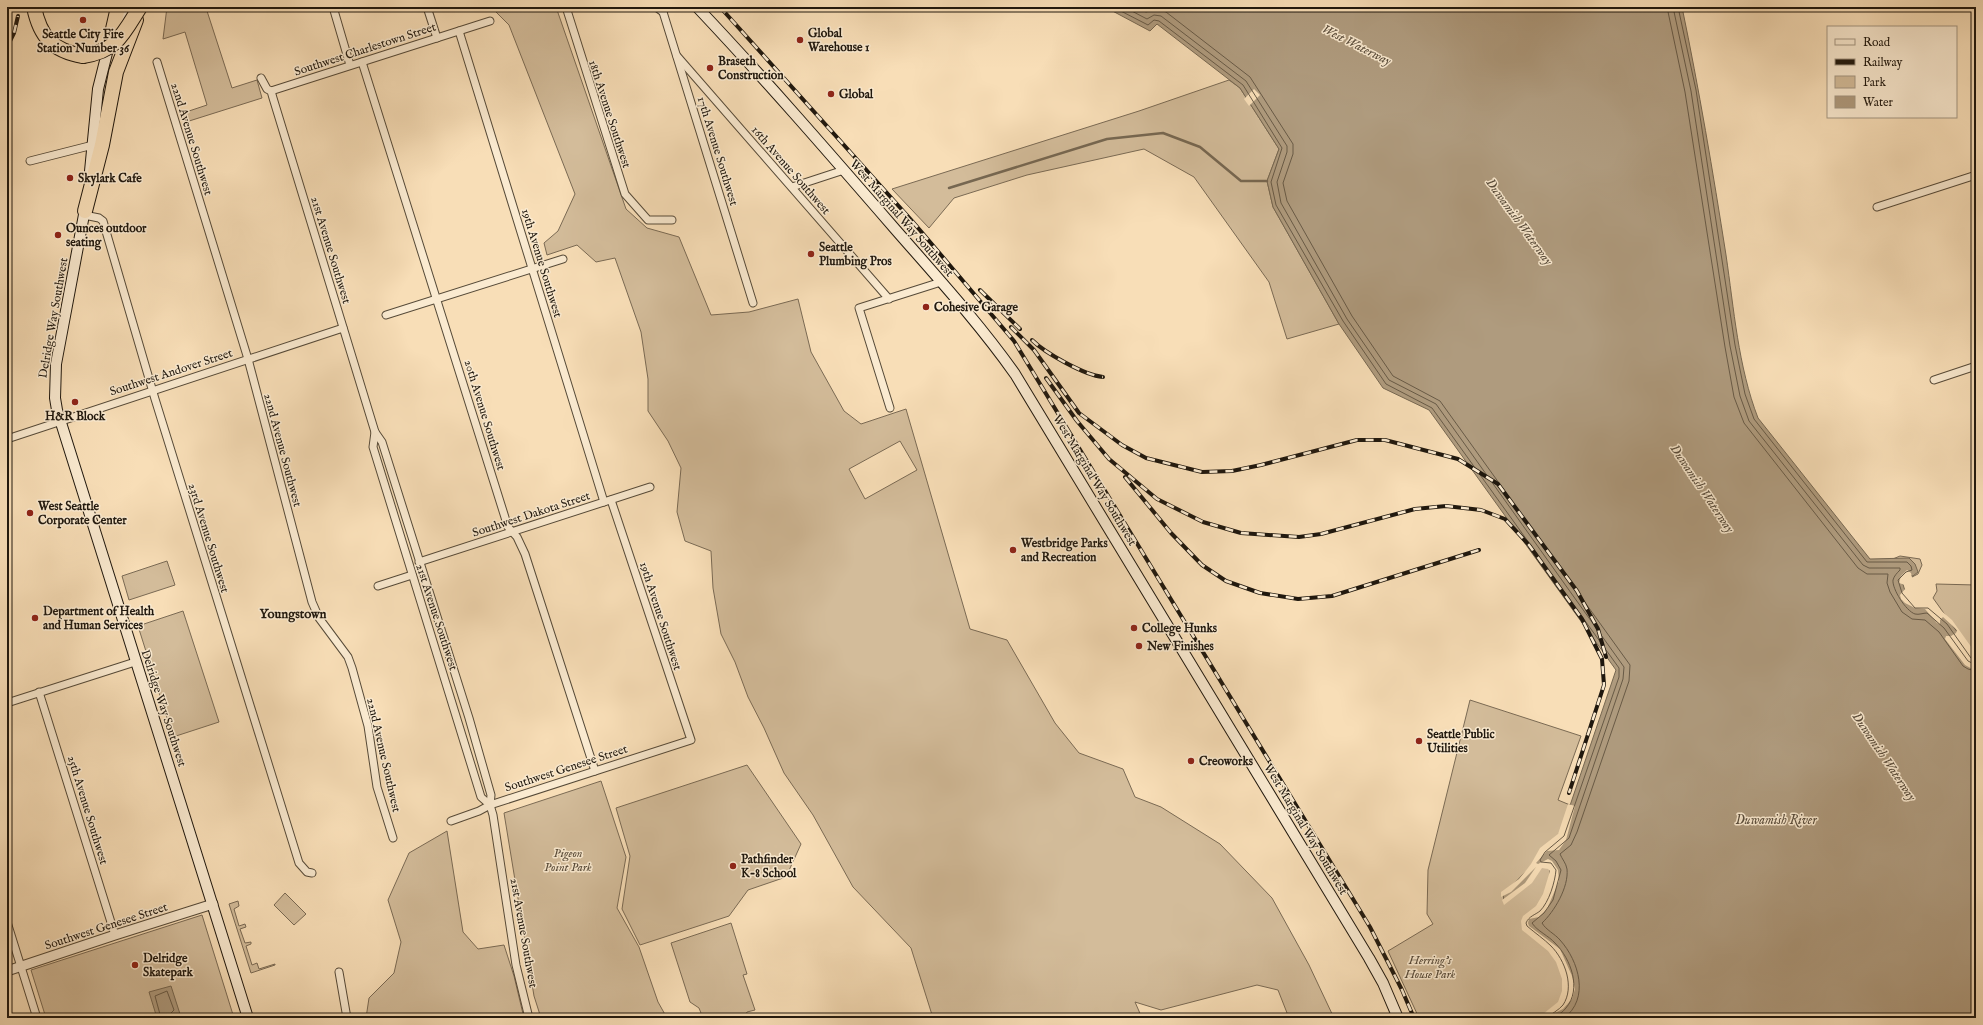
<svg xmlns="http://www.w3.org/2000/svg" width="1983" height="1025" viewBox="0 0 1983 1025" font-family="'IM FELL English',serif">
<style>
.green{fill:#d3bc9a;stroke:#7a6a54;fill-rule:evenodd}
.water{fill:#af9b7e;stroke:#766751}
.pier{fill:#f8deb7}
.lines{fill:none;stroke-linecap:round;stroke-linejoin:round}
.shore{stroke:#685a46;stroke-width:1}
.stream{stroke:#766751;stroke-width:2.5}
.minor-casing{stroke:#564a38;stroke-width:9}
.tertiary-casing{stroke:#564a38;stroke-width:11}
.secondary-casing{stroke:#20180e;stroke-width:12}
.motorway-casing{stroke:#20180e;stroke-width:16}
.minor{stroke:#faead0;stroke-width:7}
.tertiary{stroke:#faead0;stroke-width:9}
.secondary{stroke:#faead0;stroke-width:10}
.motorway{stroke:#f8deb7;stroke-width:14}
.rail-casing{stroke:#20180e;stroke-width:4}
.rail{stroke:#faead0;stroke-width:2.5;stroke-dasharray:8;stroke-linecap:butt}
.motorway-bridge-casing{stroke:#20180e;stroke-width:16;stroke-linecap:butt}
.motorway-bridge{stroke:#f8deb7;stroke-width:14}
.poi-dot{fill:#8f2418;stroke:#faead0;stroke-width:1.5}
.labels{text-anchor:middle;stroke-width:3;stroke-linejoin:round;paint-order:stroke}
.poi-label{font-size:12px;font-weight:bold;fill:#20180e;stroke:#faead0;text-anchor:start}
.street-label{font-size:12px;fill:#20180e;stroke:#faead0}
.park-label{font-size:12px;font-style:italic;fill:#564938;stroke:#faead0}
.water-label{font-size:13px;font-style:italic;fill:#594c3b;stroke:#faead0}
.neighbourhood-label{font-size:13px;font-weight:bold;fill:#20180e;stroke:#faead0}
</style>
<rect width="100%" height="100%" fill="#f8deb7"/>
<filter id="stains"><feTurbulence type="fractalNoise" baseFrequency=".005" numOctaves="4"/><feColorMatrix values="0 0 0 0 .2 0 0 0 0 .09 0 0 0 0 .02 0 0 0 .5 -.17"/></filter>
<radialGradient id="worn" r=".72"><stop offset=".6" stop-color="#630" stop-opacity="0"/><stop offset="1" stop-color="#630" stop-opacity=".3"/></radialGradient>
<g class="green">
<polygon points="167,7 209,7 207,11 232,88 257,80 262,98 186,122 183,113 207,105 185,32 163,39"/>
<path d="M 491,7 L 556,7 L 626,209 L 647,228 L 679,237 L 711,315 L 749,312 L 798,299 L 811,352 L 844,411 L 861,424 L 906,409 L 970,629 L 1007,640 L 1055,723 L 1079,753 L 1123,769 L 1135,797 L 1161,807 L 1220,844 L 1272,898 L 1309,965 L 1334,1018 L 1289,1018 L 1278,990 L 1257,985 L 1161,1010 L 1135,1002 L 1142,1018 L 933,1018 L 911,948 L 853,887 L 813,815 L 784,773 L 764,728 L 748,697 L 735,662 L 721,634 L 713,588 L 711,551 L 685,541 L 677,512 L 681,468 L 668,441 L 648,411 L 648,379 L 641,332 L 615,258 L 596,262 L 577,245 L 547,255 L 544,243 L 558,231 L 575,194 L 509,25 ZM 900,441 L 917,470 L 865,499 L 849,469 Z"/>
<polygon points="1229,80 1240,88 1279,149 1267,181 1273,207 1339,324 1287,339 1269,282 1194,177 1144,149 1027,175 954,198 929,228 892,189 1139,111"/>
<polygon points="1900,556 1920,559 1922,565 1918,574 1912,577 1911,573 1888,561"/>
<polygon points="167,561 175,585 129,600 122,576"/>
<polygon points="1936,584 1976,585 1976,658 1933,598 1937,591"/>
<polygon points="183,611 219,722 173,737 138,626"/>
<polygon points="1470,700 1581,736 1558,800 1570,805 1563,827 1539,868 1545,866 1552,871 1549,949 1558,961 1564,979 1564,991 1559,1003 1539,1018 1419,1018 1388,951 1433,924 1427,914 1428,870"/>
<polygon points="747,765 801,844 786,877 748,890 729,916 640,945 622,909 630,856 616,808"/>
<polygon points="601,781 626,857 617,908 639,947 658,1002 667,1018 541,1018 534,996 504,813"/>
<polygon points="447,831 463,932 478,949 504,945 514,976 524,1018 366,1018 369,998 394,973 401,942 388,900 409,853"/>
<polygon points="285,893 306,914 294,925 274,905"/>
<polygon points="238,901 239,906 234,909 239,926 245,924 246,927 240,929 245,943 251,942 251,944 246,946 252,965 257,963 259,969 275,964 275,965 251,973 229,904"/>
<polygon points="202,915 234,1018 46,1018 31,970"/>
<polygon points="731,923 747,974 743,975 755,1010 747,1012 744,1018 703,1018 699,1008 690,1002 671,943"/>
</g>
<g class="water">
<path d="M 1105,7 L 1682,7 C 1699,89 1713,172 1726,255 C 1734,309 1738,366 1758,418 L 1870,559 L 1909,558 L 1915,564 L 1918,572 L 1913,576 L 1909,575 L 1902,581 L 1905,591 L 1918,605 L 1929,603 L 1950,622 L 1976,658 L 1976,1018 L 1539,1018 C 1545,1013 1554,1009 1559,1003 C 1582,976 1539,940 1522,924 C 1536,909 1555,890 1549,867 L 1541,866 L 1530,882 L 1504,903 L 1503,892 L 1510,888 L 1560,835 L 1616,670 L 1429,410 L 1383,388 L 1339,324 L 1273,207 L 1267,181 L 1279,149 L 1240,88 L 1157,24 L 1150,31 Z"/>
<polygon points="171,986 180,1014 167,1018 157,1018 149,992"/>
</g>
<g class="pier">
<polygon points="1254,89 1260,95 1249,106 1244,99"/>
<polygon points="1907,570 1911,573 1912,578 1909,577 1904,582 1905,585 1899,583 1901,576"/>
<polygon points="1905,589 1918,603 1930,601 1952,620 1972,648 1976,657 1976,671 1965,665 1945,639 1946,636 1951,636 1956,633 1957,630 1943,617 1940,620 1940,624 1937,623 1925,609 1915,608 1905,603 1901,599 1900,595"/>
<polygon points="1568,804 1575,806 1566,840 1559,850 1547,851 1536,863 1538,864 1548,859 1552,861 1558,870 1559,881 1547,909 1539,917 1529,919 1528,923 1529,926 1560,949 1572,976 1575,989 1572,999 1563,1009 1544,1018 1538,1018 1558,1002 1562,991 1562,979 1556,962 1548,951 1522,930 1521,921 1523,916 1536,906 1543,894 1550,871 1548,869 1542,868 1532,883 1504,905 1502,900 1525,883 1536,867 1511,892 1501,897 1501,892 1519,879 1531,864 1540,848 1558,834"/>
</g>
<g class="lines">
<g class="shore">
<path d="M 1113,7 L 1148,25 L 1154,20 L 1159,21 L 1243,85 L 1282,148 L 1271,182 L 1276,205 L 1343,321 L 1386,384 L 1432,408 L 1619,668 L 1619,677 L 1564,836 L 1545,852 L 1540,860 L 1541,862 L 1551,863 L 1556,870 C 1555,882 1549,902 1540,911 C 1535,915 1529,916 1526,923 L 1527,926 C 1535,933 1544,939 1551,946 C 1565,960 1575,987 1563,1005 C 1559,1010 1551,1014 1546,1018"/>
<path d="M 1124,7 L 1147,19 L 1154,15 L 1161,16 L 1246,81 L 1287,146 L 1287,152 L 1277,182 L 1281,203 L 1347,319 L 1389,380 L 1436,404 L 1624,667 L 1623,679 L 1569,838 L 1549,855 L 1556,861 L 1561,870 L 1553,900 L 1544,913 L 1532,923 C 1537,931 1549,936 1555,943 C 1571,959 1582,989 1566,1008 C 1563,1012 1558,1015 1554,1018"/>
<path d="M 1137,7 L 1146,12 L 1156,9 L 1166,12 L 1250,77 L 1293,144 L 1293,154 L 1283,183 L 1287,201 L 1352,316 L 1393,376 L 1440,401 L 1630,665 L 1629,681 L 1577,832 L 1571,845 L 1560,854 C 1562,859 1566,863 1567,869 C 1569,887 1554,912 1542,923 C 1546,930 1555,934 1560,940 C 1579,961 1590,999 1564,1018"/>
<polyline points="1667,7 1685,92 1725,347 1734,397 1744,423 1858,568 1867,574 1888,574 1887,583 1890,592 1902,612 1912,619 1925,620 1939,632 1963,666 1968,669 1976,671"/>
<path d="M 1673,7 L 1691,91 L 1730,346 L 1740,396 L 1749,421 L 1863,565 L 1869,568 L 1900,568 L 1900,570 C 1897,573 1894,576 1893,580 C 1892,589 1906,611 1915,614 C 1919,615 1923,613 1927,613 L 1944,628 L 1968,661 L 1976,665"/>
<polyline points="1678,7 1696,90 1735,345 1745,394 1754,419 1867,562 1907,562 1911,566 1912,570 1906,572 1898,580 1902,593 1915,608 1928,608 1947,624 1971,658 1976,659"/>
<polyline points="161,1018 155,996 167,991 174,1010 170,1014 169,1018"/>
</g>
<polyline class="stream" points="949,188 1107,139 1163,133 1200,147 1241,181 1267,181"/>
<g class="minor-casing">
<g id="minor">
<polyline points="333,7 350,65"/>
<polyline points="427,7 437,38"/>
<polyline points="566,7 625,194 648,220 672,220"/>
<polyline points="656,7 663,12"/>
<polyline points="663,12 753,303"/>
<polyline points="459,31 604,502"/>
<polyline points="677,56 889,299"/>
<polyline points="157,62 248,359 312,602 319,618 348,657 352,668 368,726 377,787 393,838"/>
<polyline points="362,62 508,527 517,537 525,554 595,771"/>
<polyline points="261,78 267,89 271,91 273,98 375,432 382,442 469,718 491,795 490,805 493,815 516,965 529,1018"/>
<polyline points="271,91 490,21"/>
<polyline points="30,161 93,145"/>
<polyline points="792,187 844,170"/>
<polyline points="1877,207 1976,175"/>
<polyline points="84,215 99,218 103,221 155,399 299,863 307,872 312,873"/>
<polyline points="386,315 563,259"/>
<polyline points="1934,380 1976,366"/>
<polyline points="890,408 859,308 941,282"/>
<polyline points="375,432 373,447 481,797 490,805"/>
<polyline points="7,439 343,328"/>
<polyline points="419,562 650,487"/>
<polyline points="378,586 412,575"/>
<polyline points="39,692 115,935"/>
<polyline points="7,703 135,662"/>
<polyline points="451,821 479,811 490,805 691,740 611,500"/>
<polyline points="7,922 37,1018"/>
<polyline points="339,972 347,1018"/>
</g>
</g>
<g class="tertiary-casing">
<polyline id="tertiary" points="7,971 115,935 213,904"/>
</g>
<g class="secondary-casing">
<g id="secondary">
<path d="M 697,7 C 765,79 830,154 895,229 C 936,276 979,323 1015,374 L 1369,958 L 1383,983 L 1398,1018"/>
<polyline points="90,171 98,89 113,29 125,7"/>
<polyline points="86,204 56,364 55,398 57,410 248,1018"/>
</g>
</g>
<g class="motorway-casing">
<g id="motorway">
<path d="M 34,7 C 40,37 53,51 83,56"/>
<polyline points="113,29 118,7"/>
<polyline points="85,211 102,145 116,72 136,20"/>
</g>
</g>
<use href="#minor" class="minor"/>
<use href="#tertiary" class="tertiary"/>
<use href="#secondary" class="secondary"/>
<use href="#motorway" class="motorway"/>
<g class="rail-casing">
<g id="rail">
<polyline points="720,7 913,222 1014,341 1370,927 1402,990 1414,1018"/>
<polyline points="785,7 822,7"/>
<polyline points="7,47 14,33 18,16"/>
<polyline points="980,290 1020,329"/>
<polyline points="1011,327 1034,350 1079,413 1122,445 1146,458 1202,472 1232,471 1261,465 1357,440 1385,440 1458,459 1498,484 1577,591 1598,629 1606,657"/>
<path d="M 1032,340 C 1045,353 1084,375 1103,377"/>
<polyline points="1046,378 1077,421 1109,459 1157,499 1203,522 1241,533 1299,537 1321,534 1415,509 1446,506 1481,510 1505,519 1529,545 1582,619 1602,659 1604,685 1569,793"/>
<polyline points="1125,477 1171,533 1202,565 1226,581 1260,593 1298,599 1332,596 1479,550"/>
</g>
</g>
<use href="#rail" class="rail"/>
<g class="motorway-bridge-casing">
<path id="motorway-bridge" d="M 83,56 C 117,51 123,34 140,7"/>
</g>
<use href="#motorway-bridge" class="motorway-bridge"/>
</g>
<g class="poi-dot">
<circle cx="83" cy="20" r="4"/>
<circle cx="800" cy="40" r="4"/>
<circle cx="710" cy="68" r="4"/>
<circle cx="831" cy="94" r="4"/>
<circle cx="70" cy="178" r="4"/>
<circle cx="58" cy="235" r="4"/>
<circle cx="811" cy="254" r="4"/>
<circle cx="926" cy="307" r="4"/>
<circle cx="75" cy="402" r="4"/>
<circle cx="30" cy="513" r="4"/>
<circle cx="1013" cy="550" r="4"/>
<circle cx="35" cy="618" r="4"/>
<circle cx="1134" cy="628" r="4"/>
<circle cx="1139" cy="646" r="4"/>
<circle cx="1419" cy="741" r="4"/>
<circle cx="1191" cy="761" r="4"/>
<circle cx="733" cy="866" r="4"/>
<circle cx="135" cy="965" r="4"/>
</g>
<g class="labels">
<g class="poi-label">
<text x="808" y="37">Global<tspan x="808" dy="14">Warehouse 1</tspan></text>
<text x="83" y="38" text-anchor="middle">Seattle City Fire<tspan x="83" dy="14">Station Number 36</tspan></text>
<text x="718" y="65">Braseth<tspan x="718" dy="14">Construction</tspan></text>
<text x="839" y="98">Global</text>
<text x="78" y="182">Skylark Cafe</text>
<text x="66" y="232">Ounces outdoor<tspan x="66" dy="14">seating</tspan></text>
<text x="819" y="251">Seattle<tspan x="819" dy="14">Plumbing Pros</tspan></text>
<text x="934" y="311">Cohesive Garage</text>
<text x="75" y="420" text-anchor="middle">H&amp;R Block</text>
<text x="38" y="510">West Seattle<tspan x="38" dy="14">Corporate Center</tspan></text>
<text x="1021" y="547">Westbridge Parks<tspan x="1021" dy="14">and Recreation</tspan></text>
<text x="43" y="615">Department of Health<tspan x="43" dy="14">and Human Services</tspan></text>
<text x="1142" y="632">College Hunks</text>
<text x="1147" y="650">New Finishes</text>
<text x="1427" y="738">Seattle Public<tspan x="1427" dy="14">Utilities</tspan></text>
<text x="1199" y="765">Creoworks</text>
<text x="741" y="863">Pathfinder<tspan x="741" dy="14">K-8 School</tspan></text>
<text x="143" y="962">Delridge<tspan x="143" dy="14">Skatepark</tspan></text>
</g>
<g class="street-label">
<text transform="translate(365 49) rotate(-18)" y="4">Southwest Charlestown Street</text>
<text transform="translate(610 114) rotate(72)" y="4">18th Avenue Southwest</text>
<text transform="translate(192 139) rotate(73)" y="4">22nd Avenue Southwest</text>
<text transform="translate(718 151) rotate(73)" y="4">17th Avenue Southwest</text>
<text transform="translate(791 170) rotate(49)" y="4">16th Avenue Southwest</text>
<text transform="translate(902 218) rotate(49)" y="4">West Marginal Way Southwest</text>
<text transform="translate(331 250) rotate(73)" y="4">21st Avenue Southwest</text>
<text transform="translate(542 263) rotate(73)" y="4">19th Avenue Southwest</text>
<text transform="translate(53 318) rotate(-80)" y="4">Delridge Way Southwest</text>
<text transform="translate(171 372) rotate(-18)" y="4">Southwest Andover Street</text>
<text transform="translate(485 415) rotate(73)" y="4">20th Avenue Southwest</text>
<text transform="translate(283 450) rotate(75)" y="4">22nd Avenue Southwest</text>
<text transform="translate(1095 480) rotate(59)" y="4">West Marginal Way Southwest</text>
<text transform="translate(531 514) rotate(-18)" y="4">Southwest Dakota Street</text>
<text transform="translate(209 538) rotate(73)" y="4">23rd Avenue Southwest</text>
<text transform="translate(661 616) rotate(72)" y="4">19th Avenue Southwest</text>
<text transform="translate(437 617) rotate(72)" y="4">21st Avenue Southwest</text>
<text transform="translate(164 708) rotate(72)" y="4">Delridge Way Southwest</text>
<text transform="translate(384 755) rotate(77)" y="4">22nd Avenue Southwest</text>
<text transform="translate(566 768) rotate(-18)" y="4">Southwest Genesee Street</text>
<text transform="translate(88 810) rotate(73)" y="4">25th Avenue Southwest</text>
<text transform="translate(1306 829) rotate(59)" y="4">West Marginal Way Southwest</text>
<text transform="translate(106 926) rotate(-18)" y="4">Southwest Genesee Street</text>
<text transform="translate(524 933) rotate(80)" y="4">21st Avenue Southwest</text>
</g>
<g class="park-label">
<text x="568" y="857">Pigeon<tspan x="568" dy="14">Point Park</tspan></text>
<text x="1430" y="964">Herring's<tspan x="1430" dy="14">House Park</tspan></text>
</g>
<g class="water-label">
<text transform="translate(1357 44) rotate(27)" y="5">West Waterway</text>
<text transform="translate(1520 221) rotate(54)" y="5">Duwamish Waterway</text>
<text transform="translate(1703 488) rotate(56)" y="5">Duwamish Waterway</text>
<text transform="translate(1885 756) rotate(56)" y="5">Duwamish Waterway</text>
<text x="1776" y="824">Duwamish River</text>
</g>
<g class="neighbourhood-label">
<text x="293" y="618">Youngstown</text>
</g>
</g>
<rect width="1983" height="1025" fill="none" stroke="#f8deb7" stroke-width="24"/>
<rect x="8" y="8" width="1967" height="1009" fill="none" stroke="#20180e" stroke-width="2"/>
<rect x="12" y="12" width="1959" height="1001" fill="none" stroke="#20180e"/>
<rect x="1827" y="26" width="130" height="92" fill="#faead0" stroke="#a39682"/>
<rect x="1835" y="39" width="20" height="6" fill="#faead0" stroke="#a39682"/>
<text x="1863" y="46" font-size="12" fill="#20180e">Road</text>
<rect x="1835" y="59" width="20" height="6" fill="#20180e" stroke="#a39682"/>
<text x="1863" y="66" font-size="12" fill="#20180e">Railway</text>
<rect x="1835" y="76" width="20" height="12" fill="#d3bc9a" stroke="#a39682"/>
<text x="1863" y="86" font-size="12" fill="#20180e">Park</text>
<rect x="1835" y="96" width="20" height="12" fill="#af9b7e" stroke="#a39682"/>
<text x="1863" y="106" font-size="12" fill="#20180e">Water</text>
<rect width="100%" height="100%" filter="url(#stains)"/>
<rect width="100%" height="100%" fill="url(#worn)"/>
</svg>
